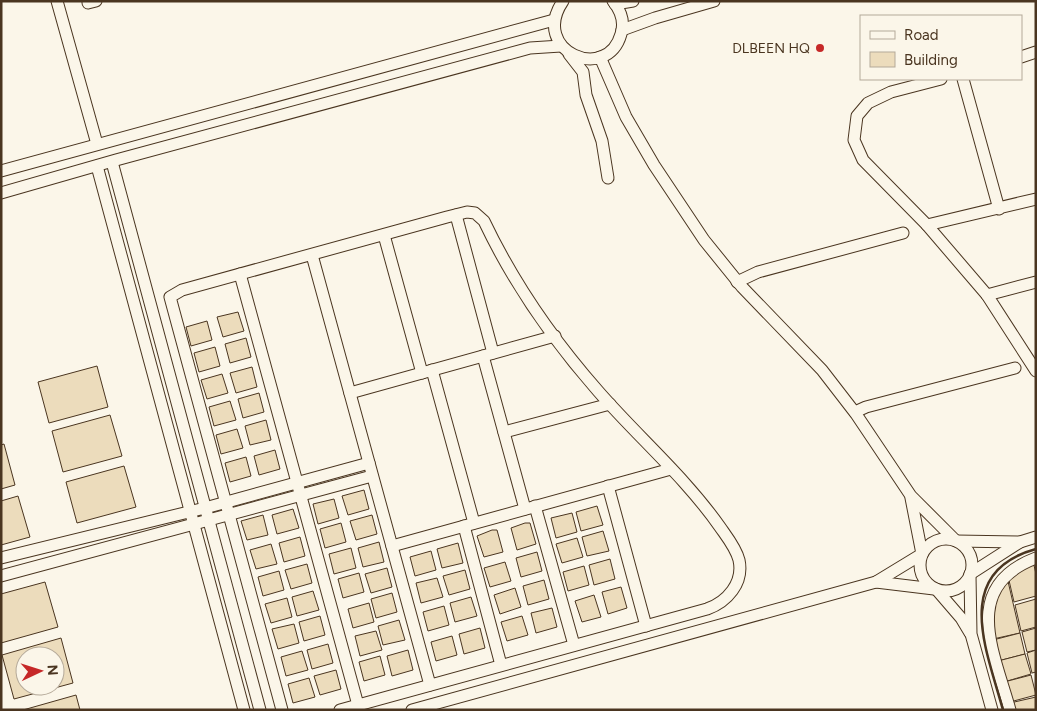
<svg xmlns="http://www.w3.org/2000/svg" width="1037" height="711" viewBox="0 0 1037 711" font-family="Figtree,sans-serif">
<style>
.building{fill:#ecdcbc;stroke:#4a3520;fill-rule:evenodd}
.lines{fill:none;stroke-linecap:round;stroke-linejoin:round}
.minor-casing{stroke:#4a3520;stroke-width:13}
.minor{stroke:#fbf6e9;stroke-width:11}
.wall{stroke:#4a3520;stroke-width:2.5}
.poi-dot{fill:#c62828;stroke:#fbf6e9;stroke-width:2}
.labels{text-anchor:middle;stroke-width:4;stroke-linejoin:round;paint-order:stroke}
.poi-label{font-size:14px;fill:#4a3520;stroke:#fbf6e9;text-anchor:end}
</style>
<rect width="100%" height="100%" fill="#fbf6e9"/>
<g class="building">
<polygon points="238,312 244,331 223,337 217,317"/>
<polygon points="207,321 212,340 191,346 186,327"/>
<polygon points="246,338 251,357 230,363 225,344"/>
<polygon points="215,347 220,366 199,372 194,353"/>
<polygon points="97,366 108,407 49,423 38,382"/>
<polygon points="252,367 257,387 236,393 230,373"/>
<polygon points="222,374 228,393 207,399 201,380"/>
<polygon points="259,393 264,412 243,418 238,399"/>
<polygon points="230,401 236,420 214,426 209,407"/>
<polygon points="110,415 122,456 63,472 52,431"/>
<polygon points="266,420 271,440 250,445 245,426"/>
<polygon points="237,429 243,448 221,454 216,435"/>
<polygon points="4,444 15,485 1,489 1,445"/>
<polygon points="275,450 280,469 259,475 254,456"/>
<polygon points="246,457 251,476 230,482 225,463"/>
<polygon points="124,466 136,507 77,523 66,482"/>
<polygon points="364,490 369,509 348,515 342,496"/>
<polygon points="18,496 30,537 1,545 1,501"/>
<polygon points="334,499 339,518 318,524 313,504"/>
<polygon points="597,506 603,525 581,531 576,512"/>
<polygon points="293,509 299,528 277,534 272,515"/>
<polygon points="572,513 577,532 556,538 551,518"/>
<polygon points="263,515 268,535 247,540 241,521"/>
<polygon points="372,515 377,534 356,540 350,521"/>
<polygon points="341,523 346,542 325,548 320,529"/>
<polygon points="525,523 530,523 536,544 517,550 511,528"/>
<polygon points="492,530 497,530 503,552 484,557 477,536"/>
<polygon points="603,531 609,551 587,556 582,537"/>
<polygon points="300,537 305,556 284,562 279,543"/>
<polygon points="577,538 583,557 562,563 556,544"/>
<polygon points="379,542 384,562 363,567 358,548"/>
<polygon points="458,543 463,563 442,568 437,549"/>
<polygon points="271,544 277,564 256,569 250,550"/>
<polygon points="351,548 356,568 334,574 329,554"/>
<polygon points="431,551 436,570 415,576 410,557"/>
<polygon points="537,552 542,571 521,577 516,558"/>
<polygon points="610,559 615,579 594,585 589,565"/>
<polygon points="1033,561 1036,574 1036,596 1014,602 1008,576"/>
<polygon points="505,562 511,581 490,587 484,568"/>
<polygon points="307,564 312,583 291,589 285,570"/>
<polygon points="584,566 589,585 568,591 563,572"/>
<polygon points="387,568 392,587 371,593 365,574"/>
<polygon points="465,570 470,589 449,595 443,576"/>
<polygon points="279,571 284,590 263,596 258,577"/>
<polygon points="359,573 364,592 343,598 338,579"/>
<polygon points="1007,577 1020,633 993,639 994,594"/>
<polygon points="437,578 443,597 421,603 416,583"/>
<polygon points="544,580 549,599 528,605 523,586"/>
<polygon points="45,582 58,627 1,643 1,594"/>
<polygon points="621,587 627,608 608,614 602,592"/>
<polygon points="515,588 521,607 500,614 494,595"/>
<polygon points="313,591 319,610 297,616 292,597"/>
<polygon points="392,593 397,612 376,618 371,599"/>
<polygon points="594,595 601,617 582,622 575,601"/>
<polygon points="471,597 477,616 455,622 450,603"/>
<polygon points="287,598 292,617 271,623 265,604"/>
<polygon points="1036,599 1036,627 1021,631 1015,605"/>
<polygon points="369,603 374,622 353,628 348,609"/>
<polygon points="444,606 449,625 428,631 423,612"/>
<polygon points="552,608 557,627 536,633 531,613"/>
<polygon points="320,616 325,635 304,641 299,622"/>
<polygon points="522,616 528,635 507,641 501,622"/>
<polygon points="399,620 405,640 383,645 378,626"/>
<polygon points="294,624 299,643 278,649 272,629"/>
<polygon points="480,628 485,648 464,654 459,634"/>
<polygon points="1036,628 1036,650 1027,652 1022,632"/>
<polygon points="376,631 382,650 360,656 355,636"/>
<polygon points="1020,633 1025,654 998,661 993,640"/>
<polygon points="452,636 457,655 436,661 431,642"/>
<path d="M 61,638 L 73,683 L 14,699 L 2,655 ZM 25,656 L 55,656 L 55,686 L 25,686 Z"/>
<polygon points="328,644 333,663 312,669 307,650"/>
<polygon points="408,650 413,670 392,676 387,656"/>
<polygon points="1036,650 1036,672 1032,673 1027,653"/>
<polygon points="302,651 308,670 286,676 281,657"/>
<polygon points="1025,654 1031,674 1004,682 998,661"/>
<polygon points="380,656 385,675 364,681 359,662"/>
<polygon points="336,670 341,689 320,695 314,676"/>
<polygon points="1031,675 1036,695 1010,702 1004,682"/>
<polygon points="309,678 315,697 293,703 288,684"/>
<polygon points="76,695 80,710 23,710"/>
<polygon points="1036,697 1036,710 1012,710 1010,703"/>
</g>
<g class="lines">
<g class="minor-casing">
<g id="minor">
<polyline points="57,1 97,144"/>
<polyline points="88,1 88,3 96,1"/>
<path d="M 563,1 C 529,51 607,84 621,34 C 625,22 621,11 613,1"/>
<polyline points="615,4 633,1"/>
<polyline points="622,30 655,18 714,1"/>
<polyline points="569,54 583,72 586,95 602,141 608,178"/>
<polyline points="600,57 626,117 654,165 704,240 742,287 822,370 856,414 911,496 955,540"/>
<polyline points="1021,57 1036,52"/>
<polyline points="941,79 891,92 868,103 857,116 854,140 863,160 927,225 987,295 1036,371"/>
<polyline points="963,79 999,209"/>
<polyline points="112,162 260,710"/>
<polyline points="97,166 244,710"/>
<polyline points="1,171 554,20"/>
<polyline points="1,193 116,160 530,48 561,46"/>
<polyline points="456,215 493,353"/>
<polyline points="927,225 1036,199"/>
<polyline points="384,235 422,373"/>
<polyline points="312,255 430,685"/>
<polyline points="240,274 358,705"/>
<polyline points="737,282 758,272 903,233"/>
<polyline points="987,295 1036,282"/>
<polyline points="483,356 525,509"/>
<polyline points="432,370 474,523"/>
<polyline points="350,393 555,336"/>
<polyline points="855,412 866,407 1015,368"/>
<polyline points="504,432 610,404"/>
<polyline points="608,486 646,626"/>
<polyline points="535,506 574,645"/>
<polyline points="464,526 501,665"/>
<circle cx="946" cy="565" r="26"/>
<polyline points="956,541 1020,542 1036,537"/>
<polyline points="392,546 671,469"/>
<polyline points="1,558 205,508 369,463"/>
<polyline points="970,574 1020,542"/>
<polyline points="970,575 971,634 992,710"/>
<polyline points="1,576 372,476"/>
<polyline points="876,582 934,589"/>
<polyline points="936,589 961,618 970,633"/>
<path d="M 282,710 L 170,297 L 182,290 L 447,217 L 467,212 L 475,213 L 484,221 C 513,282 554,341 598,391 C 638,437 685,477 720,527 C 727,537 736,548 739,560 C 744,583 727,602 707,609 L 340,710"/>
<polyline points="412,710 876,582 922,554 911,498"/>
<path d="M 1010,710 C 994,652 960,587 1036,558"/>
</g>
</g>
<use href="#minor" class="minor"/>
<path class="wall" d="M 1003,710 C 987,651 951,572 1036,549"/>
</g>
<circle class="poi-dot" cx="820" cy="48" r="5"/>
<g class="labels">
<g class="poi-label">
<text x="810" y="53">DLBEEN HQ</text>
</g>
</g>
<rect width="1037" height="711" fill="none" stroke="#4a3520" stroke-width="5"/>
<rect x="860" y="15" width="162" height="65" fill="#fbf6e9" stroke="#b4a999"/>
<rect x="870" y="31" width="25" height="8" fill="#fbf6e9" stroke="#b4a999"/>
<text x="904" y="40" font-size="15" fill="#4a3520">Road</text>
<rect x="870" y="52" width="25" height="15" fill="#ecdcbc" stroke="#b4a999"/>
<text x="904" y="65" font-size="15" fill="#4a3520">Building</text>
<g transform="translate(40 671) rotate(86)"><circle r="24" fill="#fbf6e9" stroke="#b4a999"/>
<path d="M0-4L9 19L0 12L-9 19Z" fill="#c62828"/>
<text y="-8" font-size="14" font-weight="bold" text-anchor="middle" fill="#4a3520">N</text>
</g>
</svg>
